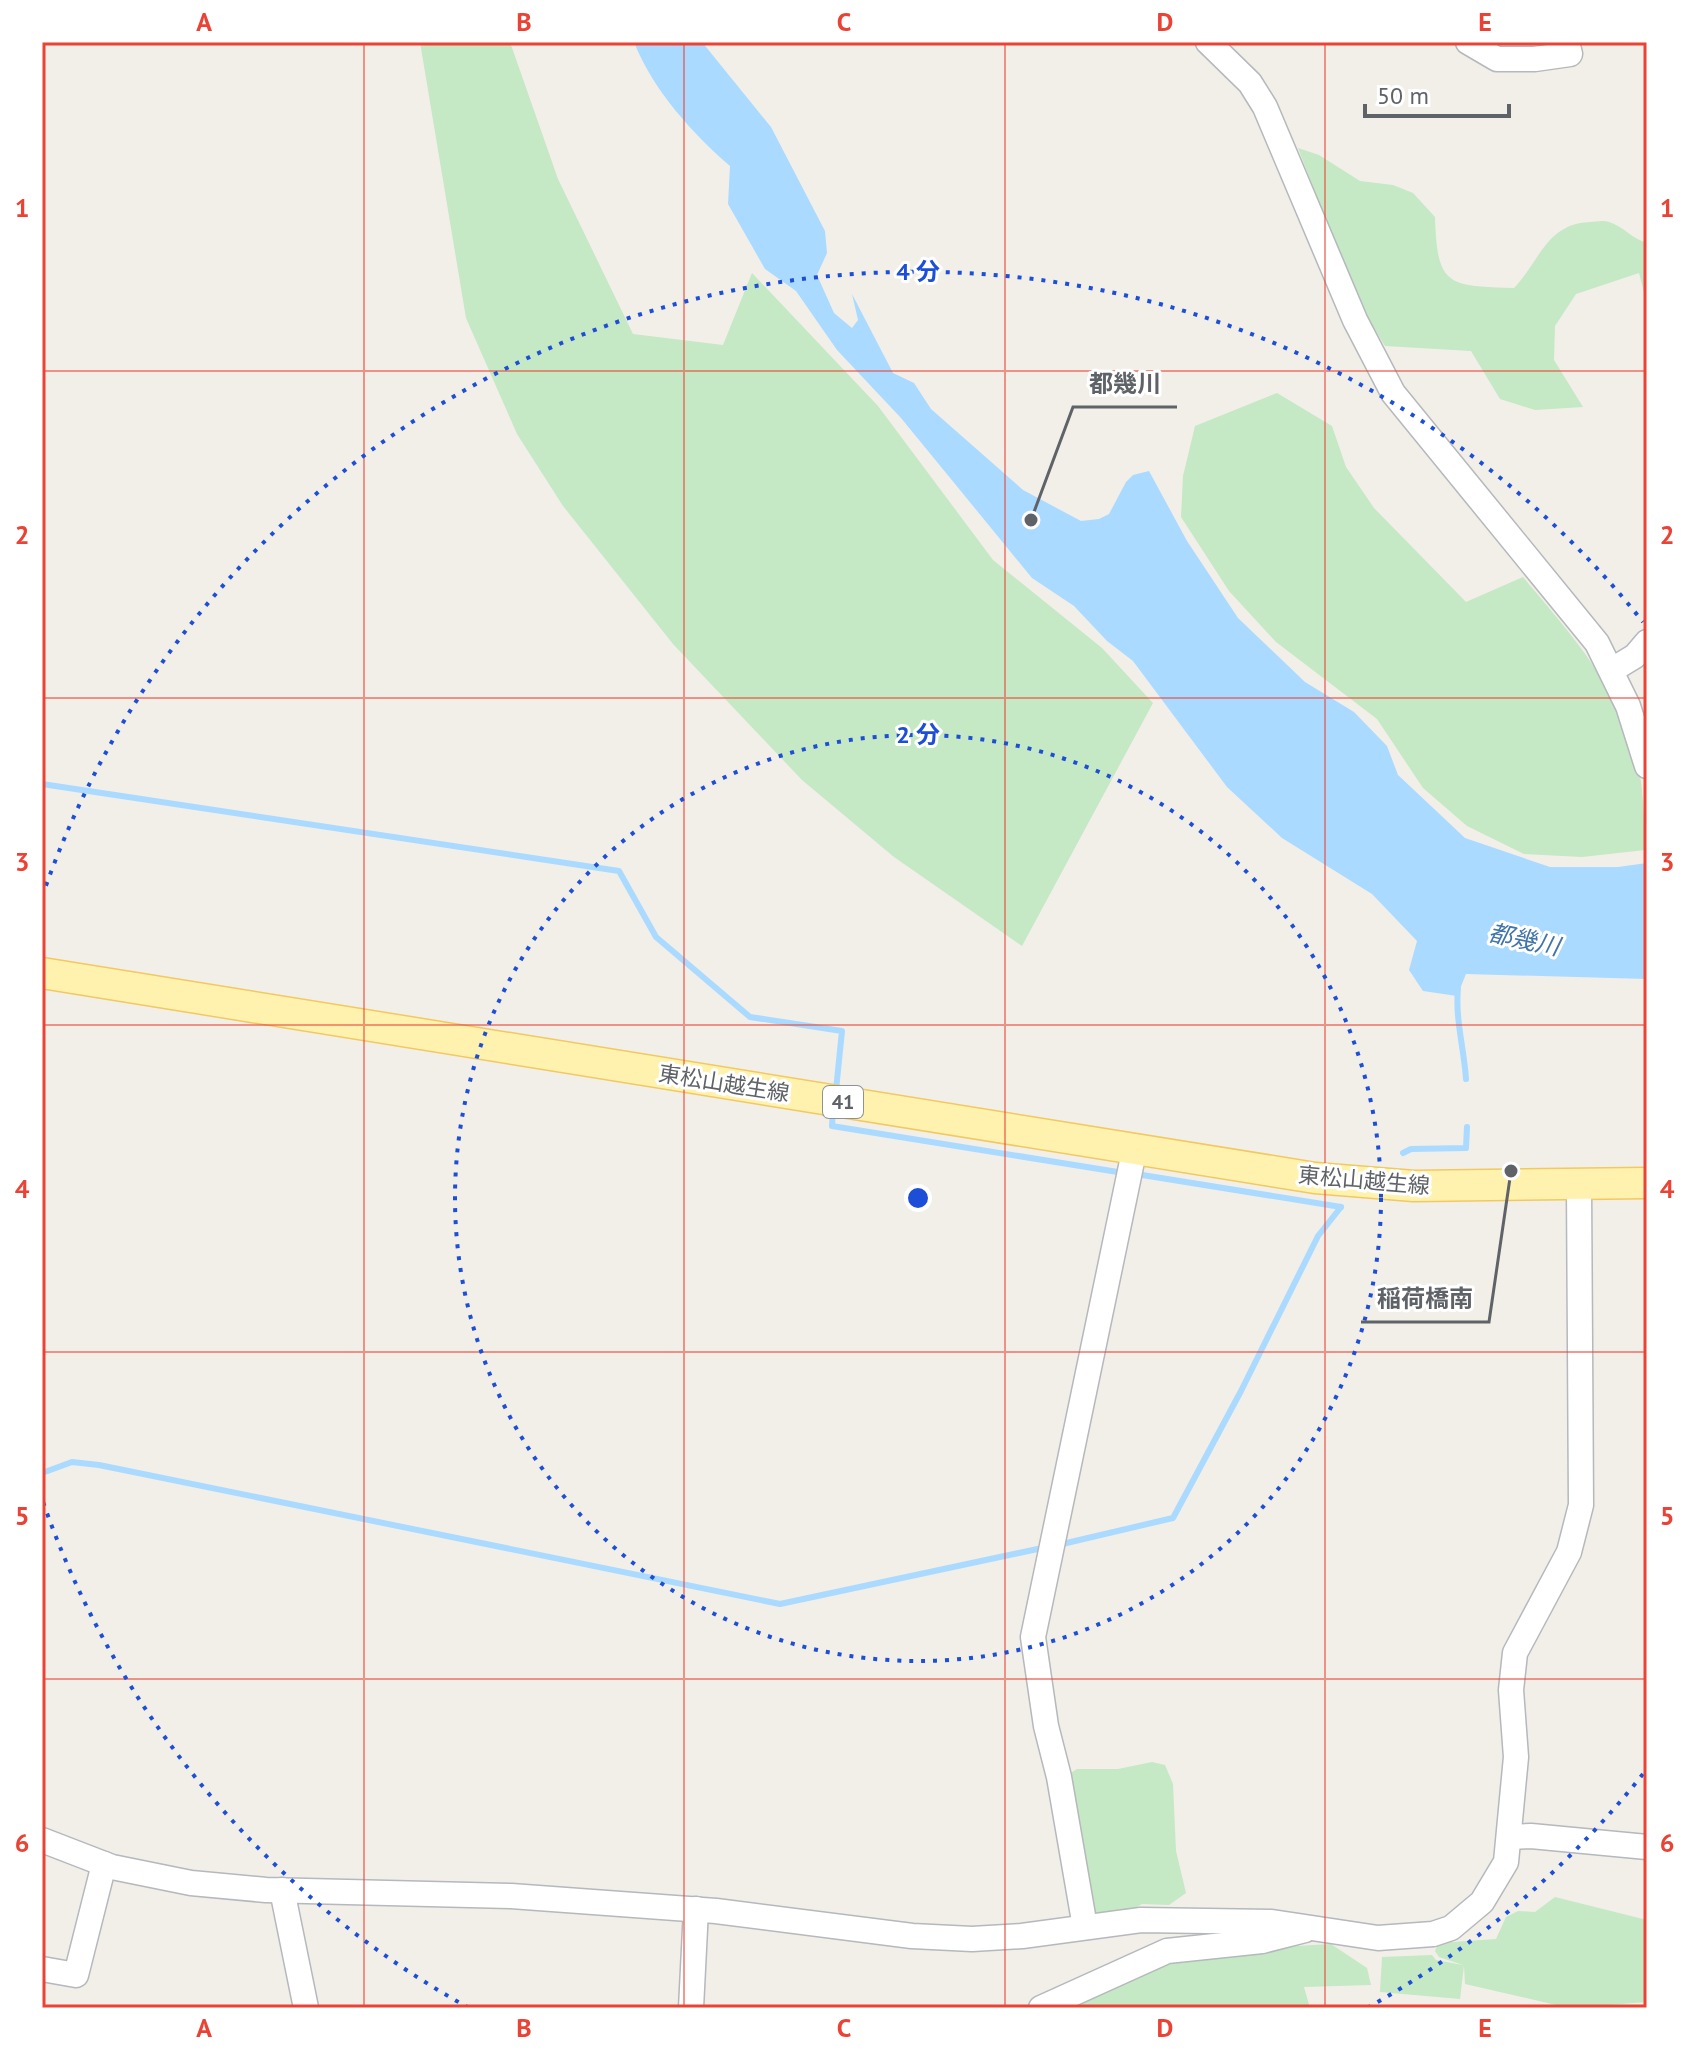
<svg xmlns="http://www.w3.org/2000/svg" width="1689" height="2050" viewBox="0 0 1689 2050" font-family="'PT Sans','Noto Sans JP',sans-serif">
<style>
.green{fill:#c5e8c5}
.water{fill:#aadaff}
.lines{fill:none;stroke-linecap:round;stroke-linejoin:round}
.stream{stroke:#aadaff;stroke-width:6}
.minor-casing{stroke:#b5b8bc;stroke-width:27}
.major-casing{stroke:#f2c960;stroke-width:33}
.minor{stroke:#fff;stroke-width:24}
.major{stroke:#fff2af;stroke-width:30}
.grid{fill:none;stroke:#ea4335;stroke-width:2;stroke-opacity:0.55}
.ring{fill:none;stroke:#1d4ed8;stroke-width:4;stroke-dasharray:4 8}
.labels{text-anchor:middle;stroke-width:6;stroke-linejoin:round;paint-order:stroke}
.shield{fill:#fff;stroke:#8f9295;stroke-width:2}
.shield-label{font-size:20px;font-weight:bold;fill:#5f6368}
.street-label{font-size:22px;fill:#5f6368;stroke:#fff}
.water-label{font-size:24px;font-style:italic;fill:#4174aa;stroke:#fff}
.centre{fill:#1d4ed8;stroke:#fff;stroke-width:4}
.ring-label{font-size:24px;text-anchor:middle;font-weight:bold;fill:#1d4ed8;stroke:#fff;stroke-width:6;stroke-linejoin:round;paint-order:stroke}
.leader{fill:none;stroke:#5f6368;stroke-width:3}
.callout-dot{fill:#5f6368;stroke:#fff;stroke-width:3}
.callout-label{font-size:24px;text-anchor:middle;font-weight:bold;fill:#5f6368;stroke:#fff;stroke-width:6;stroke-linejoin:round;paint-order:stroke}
.neatline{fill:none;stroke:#ea4335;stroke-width:3}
.grid-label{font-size:26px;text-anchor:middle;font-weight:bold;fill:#ea4335}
</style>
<rect width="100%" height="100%" fill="#f1efe8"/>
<g class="green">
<polygon points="420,42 510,42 558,179 633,334 723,345 752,273 878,406 993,560 1102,648 1153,703 1022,946 894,857 802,780 673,644 563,506 517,434 466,318"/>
<path d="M 1298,148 L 1319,155 L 1360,181 L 1393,185 L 1413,193 L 1435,217 C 1437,286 1447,286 1514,288 C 1540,261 1546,224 1590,222 C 1595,222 1603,220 1609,222 C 1623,226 1632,239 1647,243 L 1647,304 L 1639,273 L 1576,294 L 1555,326 L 1554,360 L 1583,407 L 1535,410 L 1500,399 L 1471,351 L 1385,346 L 1357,301 Z"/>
<path d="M 1277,393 L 1332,426 L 1346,467 L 1374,508 L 1466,602 L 1523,577 C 1574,638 1631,700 1641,782 C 1644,805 1644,828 1645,850 L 1582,857 L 1524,854 L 1467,826 L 1423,788 L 1377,719 L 1276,642 L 1229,591 L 1181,517 L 1183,476 L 1195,426 Z"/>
<polygon points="1152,1762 1165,1765 1173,1784 1176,1851 1186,1893 1169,1905 1142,1904 1128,1912 1093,1913 1066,1776 1077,1769 1118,1769"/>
<polygon points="1555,1897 1647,1920 1647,2002 1569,2008 1465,1984 1464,1965 1460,1999 1380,1992 1382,1957 1432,1955 1436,1960 1463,1965 1439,1957 1435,1951 1438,1943 1496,1939 1506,1917 1518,1911 1535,1912"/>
<polygon points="1331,1944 1367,1968 1371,1985 1304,1987 1310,2008 1060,2008 1133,1974 1207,1951"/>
</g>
<path class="water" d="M 634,42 L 702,42 L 771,127 L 825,231 L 827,253 L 817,275 L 834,313 L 852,328 L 858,320 L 852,294 L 893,373 L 914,383 L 931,409 L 1023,490 L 1081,521 L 1099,519 L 1109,514 L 1126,482 L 1133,475 L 1149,471 L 1187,541 L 1238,618 L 1305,682 L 1354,712 L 1387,746 L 1398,775 L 1465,838 L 1550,867 L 1618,867 L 1647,863 L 1647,979 L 1466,974 L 1457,996 L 1423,991 L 1409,970 L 1417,941 L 1372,894 L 1282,838 L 1227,787 L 1133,661 L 1107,641 L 1074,606 L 1032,578 L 901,418 L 837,350 L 796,291 L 765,269 L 728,204 L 730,166 C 692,133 653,90 634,42 Z"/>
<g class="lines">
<g class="stream">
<polyline points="42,784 619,871 656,937 750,1017 842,1031 836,1090"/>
<path d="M 1458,988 C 1455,1019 1464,1048 1466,1079"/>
<polyline points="833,1110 832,1126 1124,1173"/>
<polyline points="1403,1153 1411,1149 1466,1148 1467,1127"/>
<polyline points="1136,1174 1341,1207"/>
<polyline points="42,1473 72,1462 99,1465 780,1604 1047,1547"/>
<polyline points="1058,1545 1173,1518 1241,1391 1318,1236 1341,1207"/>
</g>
<g class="minor-casing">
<g id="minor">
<polyline points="1208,42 1250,83 1265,107 1355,320 1393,393 1597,643 1628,706 1647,766"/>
<polyline points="1468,42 1497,59 1535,59 1570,54 1567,42"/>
<polyline points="1612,670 1635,656 1647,642"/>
<polyline points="1510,1837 1531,1836 1647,1847"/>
<polyline points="42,1840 112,1867 191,1883 266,1890 511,1896 716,1911 912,1936 972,1939 1022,1936 1141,1920 1272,1922 1378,1938 1433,1934 1451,1928 1482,1902 1506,1862 1516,1757 1511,1690 1515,1653 1569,1552 1581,1505 1579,1186"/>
<polyline points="282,1890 306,2008"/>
<polyline points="1085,1927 1059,1777 1046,1726 1033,1637 1135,1147"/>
<polyline points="42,1969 76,1975 104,1864"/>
<polyline points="691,2008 696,1909"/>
<polyline points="1041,2008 1167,1951 1262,1941 1305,1930"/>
</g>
</g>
<g class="major-casing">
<polyline id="major" points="42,973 1315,1178 1414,1186 1647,1183"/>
</g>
<use href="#minor" class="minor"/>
<use href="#major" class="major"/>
</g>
<path class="grid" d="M 364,42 L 364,2008M 684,42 L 684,2008M 1005,42 L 1005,2008M 1325,42 L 1325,2008M 42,371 L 1647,371M 42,698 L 1647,698M 42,1025 L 1647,1025M 42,1352 L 1647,1352M 42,1679 L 1647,1679"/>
<g class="ring">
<circle cx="918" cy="1198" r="463"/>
<path d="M1643 1774A926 926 0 0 1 1367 2008M469 2008A926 926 0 0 1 42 1499M42 897A926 926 0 0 1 1643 622"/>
</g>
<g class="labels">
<rect class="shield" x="823" y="1086" width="40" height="32" rx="6"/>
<g class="shield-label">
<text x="843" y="1109">41</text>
</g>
<g class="street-label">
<text transform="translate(724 1083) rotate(9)" y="8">東松山越生線</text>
<text transform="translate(1364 1180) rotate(5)" y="8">東松山越生線</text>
</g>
<g class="water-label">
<text transform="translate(1524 940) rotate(12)" y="8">都幾川</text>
</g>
</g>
<circle cx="918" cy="1198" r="12" class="centre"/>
<g class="ring-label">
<text x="918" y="280">4 分</text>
<text x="918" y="743">2 分</text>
</g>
<path class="leader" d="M1031 520L1073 407H1177M1511 1171L1489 1322H1361"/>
<g class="callout-dot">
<circle cx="1031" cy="520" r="8"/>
<circle cx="1511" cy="1171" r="8"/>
</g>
<g class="callout-label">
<text x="1125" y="392">都幾川</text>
<text x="1425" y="1307">稲荷橋南</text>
</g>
<rect width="1689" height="2050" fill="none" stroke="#ffffff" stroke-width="88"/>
<path d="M1365 104v12h144v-12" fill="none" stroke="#5f6368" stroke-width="4"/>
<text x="1377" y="104" font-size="24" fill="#5f6368" stroke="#ffffff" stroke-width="6" paint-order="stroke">50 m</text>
<rect x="44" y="44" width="1601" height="1962" class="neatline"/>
<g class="grid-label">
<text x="204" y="31">A</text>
<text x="524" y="31">B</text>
<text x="844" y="31">C</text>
<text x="1165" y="31">D</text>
<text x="1485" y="31">E</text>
<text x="22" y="217">1</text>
<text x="1667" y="217">1</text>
<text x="22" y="544">2</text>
<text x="1667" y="544">2</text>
<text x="22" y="871">3</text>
<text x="1667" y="871">3</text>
<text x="22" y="1198">4</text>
<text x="1667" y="1198">4</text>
<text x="22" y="1525">5</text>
<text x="1667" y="1525">5</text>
<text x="22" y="1852">6</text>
<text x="1667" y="1852">6</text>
<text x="204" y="2037">A</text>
<text x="524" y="2037">B</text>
<text x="844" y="2037">C</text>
<text x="1165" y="2037">D</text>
<text x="1485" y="2037">E</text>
</g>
</svg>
